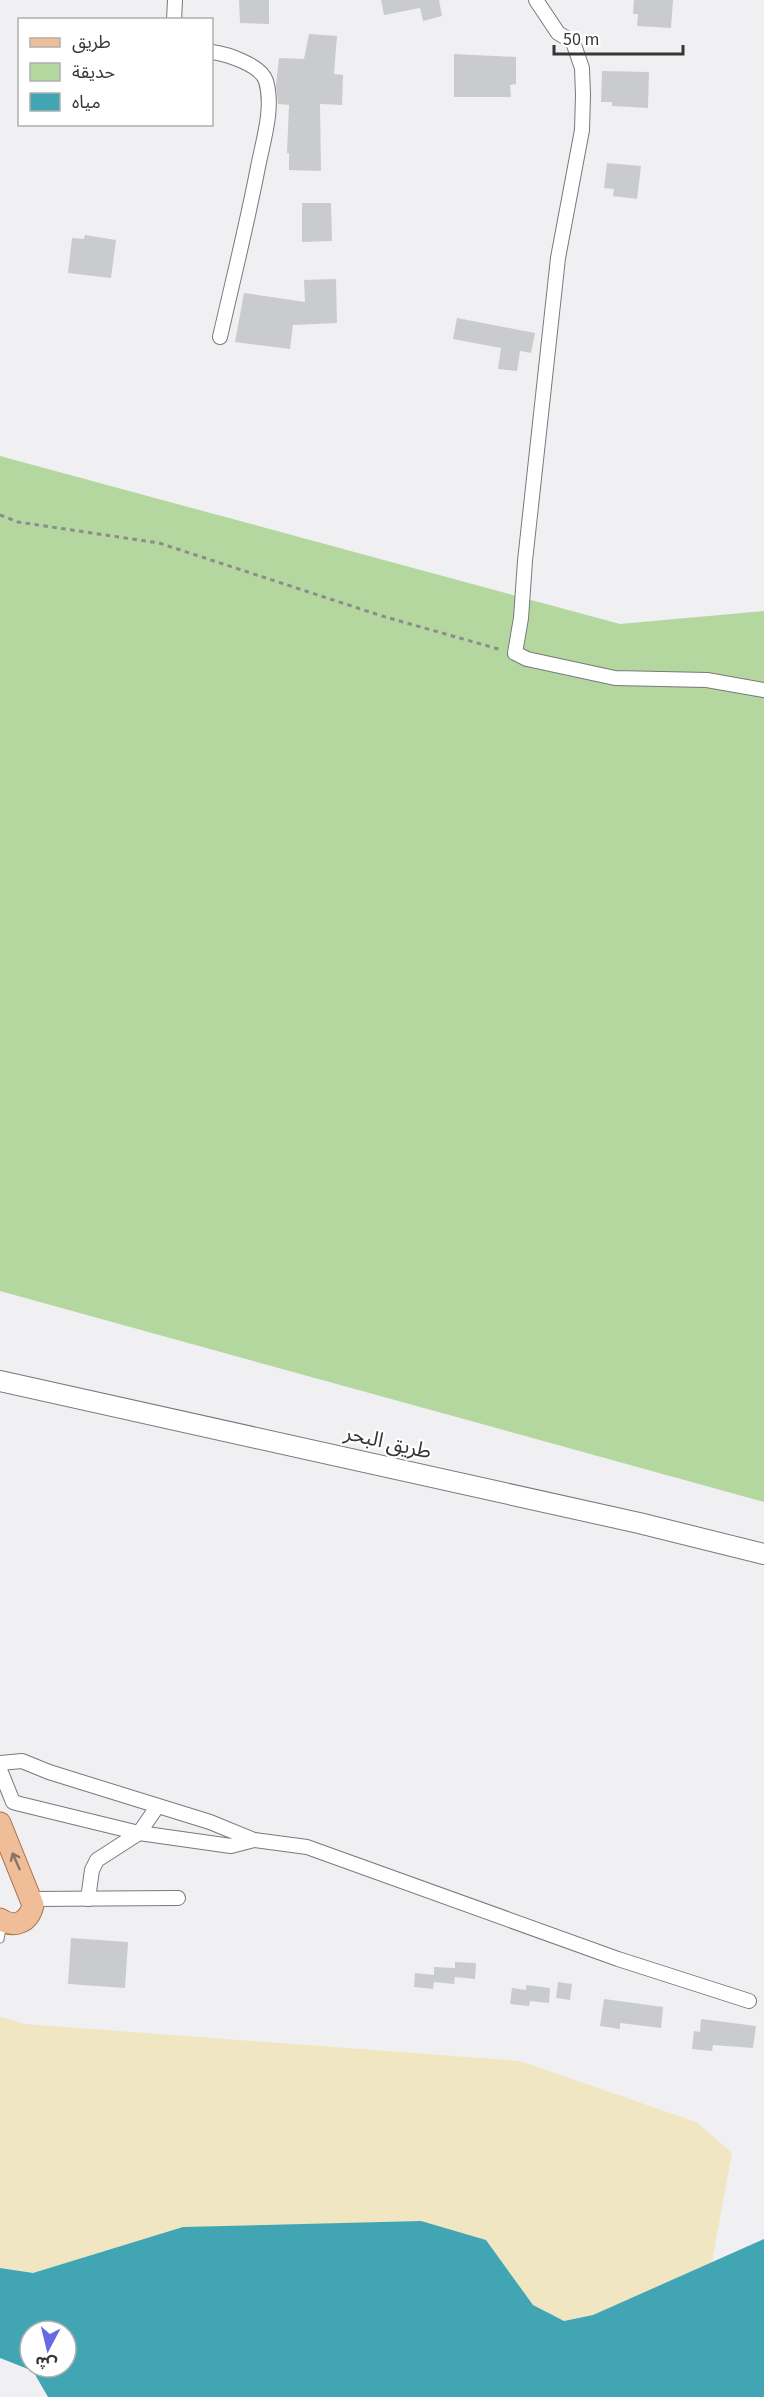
<svg xmlns="http://www.w3.org/2000/svg" width="764" height="2397" viewBox="0 0 764 2397" font-family="'Source Sans 3','Noto Sans Arabic',sans-serif">
<style>
.green{fill:#b3d79e}
.sand{fill:#f0e6c1}
.water{fill:#42a5b4;fill-rule:evenodd}
.building{fill:#cacbcd}
.lines{fill:none;stroke-linecap:round;stroke-linejoin:round}
.lane-casing{stroke:#79797b;stroke-width:9}
.street-casing{stroke:#79797b;stroke-width:16}
.secondary-casing{stroke:#79797b;stroke-width:22}
.primary-casing{stroke:#a8724a;stroke-width:23}
.path{stroke:#8c8c8d;stroke-width:3;stroke-dasharray:4.5 4.5;stroke-linecap:butt}
.lane{stroke:#fff;stroke-width:7}
.street{stroke:#fff;stroke-width:14}
.secondary{stroke:#fff;stroke-width:20}
.primary{stroke:#efbe99;stroke-width:21}
.oneway{stroke:#897363}
.labels{text-anchor:middle;stroke-width:4.5;stroke-linejoin:round;paint-order:stroke}
.street-label{font-size:21px;fill:#363637;stroke:#fff}
</style>
<rect width="100%" height="100%" fill="#f0f0f2"/>
<polygon class="green" points="0,456 620,624 764,611 764,1502 0,1291"/>
<polygon class="sand" points="0,2017 25,2024 520,2061 696,2122 732,2153 712,2262 593,2315 564,2321 533,2305 486,2240 183,2227 33,2273 0,2268"/>
<path class="water" d="M 421,2221 L 486,2240 L 533,2305 L 564,2321 L 593,2315 L 764,2239 L 764,2397 L 48,2397 L 33,2371 L 0,2358 L 0,2268 L 33,2273 L 183,2227 ZM 30,2331 L 66,2331 L 66,2367 L 30,2367 Z"/>
<g class="building">
<polygon points="239,0 269,0 269,24 240,23"/>
<polygon points="381,0 439,0 442,16 423,21 420,8 384,15"/>
<polygon points="634,0 673,0 671,28 637,26 638,14 633,14"/>
<polygon points="309,34 337,36 334,74 343,75 342,105 320,104 321,171 289,170 289,153 287,153 289,105 278,104 276,85 279,58 304,59"/>
<polygon points="454,54 516,57 516,84 510,85 511,97 454,97"/>
<polygon points="602,71 649,72 648,108 612,106 612,102 601,102"/>
<polygon points="607,163 641,166 637,199 613,196 614,189 604,188"/>
<polygon points="302,203 331,203 332,241 302,242"/>
<polygon points="85,235 116,240 111,278 68,273 72,238 84,239"/>
<polygon points="336,279 337,323 293,325 290,349 235,342 244,293 305,302 304,280"/>
<polygon points="457,318 535,333 531,353 520,351 517,371 498,369 501,348 453,339"/>
<polygon points="71,1938 128,1942 125,1988 68,1984"/>
<polygon points="455,1962 476,1963 475,1979 455,1977 454,1984 434,1982 433,1989 414,1987 415,1973 434,1975 434,1967 455,1968"/>
<polygon points="558,1982 572,1984 570,2000 556,1998"/>
<polygon points="526,1985 550,1988 549,2003 530,2001 529,2006 510,2004 512,1988 526,1990"/>
<polygon points="604,1999 663,2007 661,2028 620,2023 620,2029 600,2026"/>
<polygon points="701,2019 756,2026 753,2048 713,2045 712,2051 692,2049 694,2031 700,2032"/>
</g>
<g class="lines">
<g class="lane-casing">
<polyline id="lane" points="0,1939 3,1924"/>
</g>
<g class="street-casing">
<g id="street">
<polyline points="536,0 558,33 573,42 582,68 583,95 582,130 558,258 525,561 521,618 515,653 527,659 615,678 707,680 764,690"/>
<polyline points="174,20 175,0"/>
<path d="M 212,52 C 227,54 261,65 266,81 C 274,108 263,141 258,167 C 247,224 233,280 220,337"/>
<polyline points="0,1763 22,1761 49,1772 210,1822 254,1840 307,1847 618,1959 749,2001"/>
<polyline points="0,1770 13,1802 20,1804 139,1833 231,1846 254,1840"/>
<polyline points="33,1899 178,1898"/>
<polyline points="88,1899 92,1870 97,1860 139,1833 157,1807"/>
</g>
</g>
<g class="secondary-casing">
<polyline id="secondary" points="0,1381 639,1523 764,1554"/>
</g>
<g class="primary-casing">
<path id="primary" d="M 0,1823 L 33,1905 C 29,1922 15,1929 0,1919"/>
</g>
<polyline class="path" points="0,515 18,522 159,543 382,616 502,650"/>
<use href="#lane" class="lane"/>
<use href="#street" class="street"/>
<use href="#secondary" class="secondary"/>
<use href="#primary" class="primary"/>
</g>
<defs><path id="oneway-shaft" d="M-6 0H5M1.5-3L5.5 0L1.5 3" fill="none" stroke-width="1.6" stroke-linecap="round" stroke-linejoin="round" transform="scale(1.5)"/></defs>
<use class="oneway" href="#oneway-shaft" transform="translate(16 1861) rotate(-114)"/>
<g class="labels">
<g class="street-label">
<text transform="translate(388 1442) rotate(13)" y="7">طريق البحر</text>
</g>
</g>
<rect x="18" y="18" width="195" height="108" fill="#ffffff" stroke="#afafaf" stroke-width="1.5"/>
<rect x="30" y="38" width="30" height="9" fill="#efbe99" stroke="#afafaf" stroke-width="1.5"/>
<text x="72" y="48" font-size="18" fill="#363637">طريق</text>
<rect x="30" y="63" width="30" height="18" fill="#b3d79e" stroke="#afafaf" stroke-width="1.5"/>
<text x="72" y="78" font-size="18" fill="#363637">حديقة</text>
<rect x="30" y="93" width="30" height="18" fill="#42a5b4" stroke="#afafaf" stroke-width="1.5"/>
<text x="72" y="108" font-size="18" fill="#363637">مياه</text>
<g transform="translate(48 2349) rotate(187)"><circle r="28" fill="#ffffff" stroke="#afafaf" stroke-width="1.5"/>
<path d="M0-4.5L10 22L0 15L-10 22Z" fill="#666be4"/>
<text y="-9" font-size="16" font-weight="bold" text-anchor="middle" fill="#363637">ش</text>
</g>
<path d="M554 45v9h129v-9" fill="none" stroke="#363637" stroke-width="3"/>
<text x="563" y="45" font-size="18" fill="#363637" stroke="#ffffff" stroke-width="4.5" paint-order="stroke">50 m</text>
</svg>
